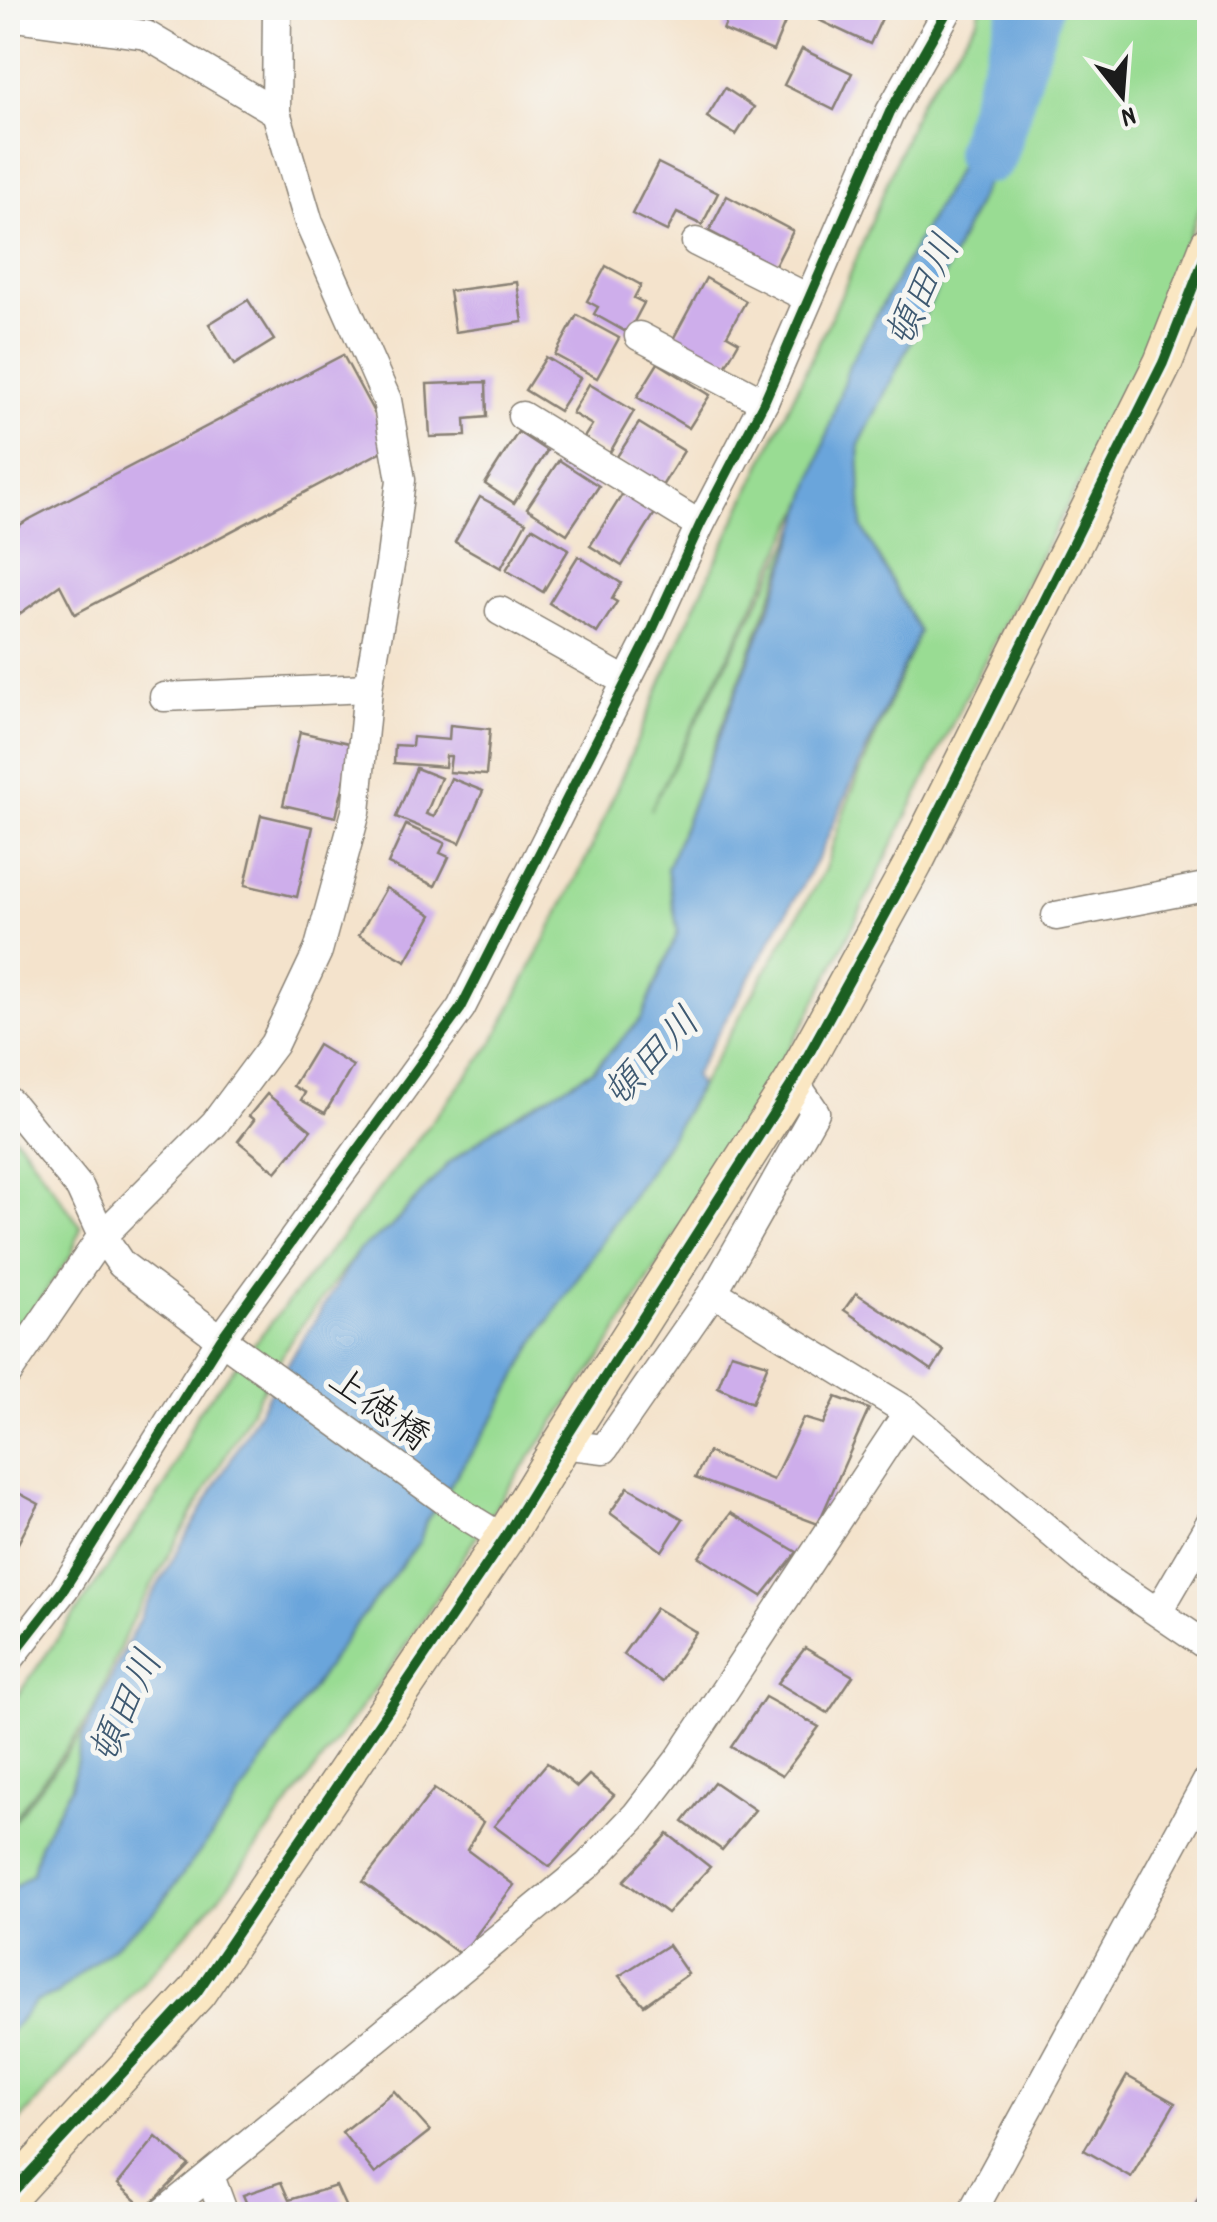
<svg xmlns="http://www.w3.org/2000/svg" width="1217" height="2222" viewBox="0 0 1217 2222" font-family="Dekko,'Klee One',sans-serif">
<style>
.green{fill:#99dc93;stroke:#5a7c58;stroke-width:2.5}
.water{fill:#6aa5db;stroke:#43607c;stroke-width:2.5}
.lines{fill:none;stroke-linecap:round;stroke-linejoin:round}
.river{stroke:#6aa5db;stroke-width:62}
.building{fill:#ceaeeb}
.street-casing{stroke:#888074;stroke-width:31}
.secondary-casing{stroke:#888074;stroke-width:41}
.street{stroke:#fff;stroke-width:28}
.secondary{stroke:#fae7c3;stroke-width:38}
.cycleway-casing{stroke:#f6f6f2;stroke-width:16}
.cycleway{stroke:#1b5e20;stroke-width:10}
.labels{text-anchor:middle;stroke-width:10;stroke-linejoin:round;paint-order:stroke}
.street-label{font-size:38px;fill:#1c1c1c;stroke:#f6f6f2}
.water-label{font-size:40px;font-style:italic;fill:#3f5a72;stroke:#f6f6f2}
</style>
<rect width="100%" height="100%" fill="#f6f6f2"/>
<filter id="ink" filterUnits="userSpaceOnUse"><feTurbulence type="fractalNoise" baseFrequency=".01" numOctaves="2"/><feDisplacementMap in="SourceGraphic" scale="20" xChannelSelector="R" yChannelSelector="G"/><feConvolveMatrix kernelMatrix="1 2 1 2 8 2 1 2 1" color-interpolation-filters="sRGB"/></filter>
<filter id="wash" filterUnits="userSpaceOnUse"><feTurbulence type="fractalNoise" baseFrequency=".0048" numOctaves="4" result="noise"/><feDisplacementMap in="SourceGraphic" scale="40" xChannelSelector="R" yChannelSelector="G"/><feGaussianBlur stdDeviation="2.25" result="paint"/><feColorMatrix in="noise" values="0 0 0 0 0 0 0 0 0 0 0 0 0 0 0 0 0 1.4 0 .05"/><feComposite in="paint" operator="in"/></filter>
<g filter="url(#wash)">
<rect width="100%" height="100%" fill="#f4e3cc"/>
<g class="green">
<polygon points="980,8 998,8 1027,40 876,361 650,811 799,524 667,869 678,932 641,1019 593,1070 498,1126 449,1163 390,1228 358,1251 292,1338 131,1622 91,1716 8,1826 8,1709 167,1483 197,1413 346,1231 493,1043 591,849 686,625 844,289 920,101 978,19"/>
<polygon points="1059,8 1209,8 1209,184 1135,378 963,702 808,1017 605,1352 507,1490 392,1666 226,1889 8,2134 8,2030 17,2009 56,1994 348,1635 420,1541 426,1521 496,1415 535,1342 667,1143 825,869 844,811 919,632 862,527 859,445 945,273 997,158"/>
<polygon points="8,1131 21,1143 81,1227 71,1256 8,1346"/>
<polygon points="90,1723 80,1748 71,1786 39,1845 33,1874 8,1898 8,1829"/>
</g>
<polygon class="water" points="998,8 1059,8 997,158 945,273 859,445 862,527 919,632 820,854 694,1075 699,1086 667,1143 535,1342 496,1415 426,1521 420,1541 348,1635 225,1818 154,1913 56,1994 35,2002 8,2034 8,1892 33,1873 39,1845 71,1786 82,1739 144,1609 264,1402 358,1251 390,1228 449,1163 498,1126 593,1070 641,1019 678,932 667,869 781,579 849,365 1022,52"/>
<g class="lines">
<polyline class="river" points="986,153 1031,8"/>
</g>
<g id="blocks">
<g class="building">
<polygon points="92,8 154,8 152,26 90,18"/>
<polygon points="732,8 791,8 773,51 723,30"/>
<polygon points="814,8 866,8 883,16 870,44 810,16"/>
<polygon points="802,49 852,73 834,110 784,85"/>
<polygon points="725,88 754,107 736,135 707,117"/>
<polygon points="658,163 718,193 702,225 677,213 667,231 632,214"/>
<polygon points="727,196 793,231 775,266 709,231"/>
<polygon points="606,266 641,285 634,298 644,303 628,333 594,314 598,307 587,301"/>
<polygon points="706,278 746,301 727,335 739,342 723,370 672,341"/>
<polygon points="517,282 523,322 455,332 449,291"/>
<polygon points="248,300 274,340 234,365 209,324"/>
<polygon points="577,315 619,338 597,378 555,355"/>
<polygon points="343,355 392,446 75,614 60,585 8,622 8,533 26,521"/>
<polygon points="546,357 580,378 559,411 525,390"/>
<polygon points="658,363 710,395 689,428 637,397"/>
<polygon points="486,382 487,417 465,419 466,436 430,437 427,384"/>
<polygon points="589,384 634,411 609,454 583,439 592,425 572,413"/>
<polygon points="639,423 684,451 662,486 616,458"/>
<polygon points="518,432 547,451 514,503 485,484"/>
<polygon points="559,460 599,486 567,534 527,508"/>
<polygon points="625,490 657,510 622,566 590,546"/>
<polygon points="480,497 526,522 501,568 455,542"/>
<polygon points="532,527 569,549 543,592 506,570"/>
<polygon points="578,556 621,583 612,599 617,602 597,633 549,603"/>
<polygon points="450,725 490,729 486,775 449,772 451,756 446,756 445,767 394,763 395,745 412,746 413,737 449,740"/>
<polygon points="300,732 353,744 336,817 283,805"/>
<polygon points="416,768 441,778 426,814 434,817 451,778 483,791 460,843 396,817"/>
<polygon points="261,815 313,827 297,897 245,885"/>
<polygon points="406,825 445,843 440,853 449,857 435,886 388,864"/>
<polygon points="386,888 432,915 406,961 359,935"/>
<polygon points="318,1045 353,1066 325,1113 301,1100 305,1093 293,1086"/>
<polygon points="267,1094 311,1130 276,1172 238,1141 254,1120 249,1116"/>
<polygon points="856,1293 944,1351 932,1370 844,1310"/>
<polygon points="731,1353 768,1364 752,1403 718,1387"/>
<polygon points="836,1397 869,1409 818,1524 695,1478 708,1452 773,1480 803,1418 823,1424"/>
<polygon points="628,1487 683,1519 662,1551 610,1513"/>
<polygon points="13,1490 39,1504 8,1562 8,1500"/>
<polygon points="731,1513 797,1552 762,1596 699,1557"/>
<polygon points="656,1608 696,1632 662,1682 623,1654"/>
<polygon points="805,1648 853,1676 828,1713 778,1683"/>
<polygon points="765,1697 819,1727 782,1776 731,1747"/>
<polygon points="547,1763 577,1787 589,1775 614,1795 550,1867 494,1826"/>
<polygon points="714,1782 755,1810 722,1850 683,1822"/>
<polygon points="434,1789 483,1822 467,1850 514,1885 461,1955 363,1882"/>
<polygon points="668,1834 710,1867 667,1913 624,1881"/>
<polygon points="668,1945 688,1974 644,2005 619,1976"/>
<polygon points="1127,2076 1175,2103 1131,2177 1084,2150"/>
<polygon points="394,2091 430,2131 375,2174 342,2132"/>
<polygon points="156,2137 189,2165 146,2209 118,2184"/>
<polygon points="1210,2181 1210,2211 1196,2202"/>
<polygon points="281,2182 289,2200 336,2186 347,2210 336,2214 251,2214 243,2195"/>
</g>
</g>
</g>
<g filter="url(#ink)">
<use href="#blocks" fill-opacity="0" stroke="#888074" stroke-width="2.5"/>
<g class="lines">
<g class="street-casing">
<g id="street">
<polyline points="8,16 146,35 276,112"/>
<polyline points="696,242 808,298"/>
<polyline points="639,336 764,402"/>
<polyline points="522,416 700,525"/>
<polyline points="500,611 625,681"/>
<polyline points="164,697 368,688"/>
<polyline points="1056,916 1210,886"/>
<polyline points="794,1081 815,1112 713,1292 908,1412 1098,1572 1210,1648"/>
<polyline points="8,1101 13,1106 80,1188 102,1236 121,1264 221,1339 468,1517 504,1539"/>
<polyline points="8,1373 102,1236 215,1123 274,1044 318,951 356,812 368,688 390,565 401,480 387,400 309,223 276,112 277,8"/>
<polyline points="562,1444 604,1449 713,1292"/>
<polyline points="1158,1612 1210,1523"/>
<polyline points="8,1661 64,1589 221,1339 461,1008 648,639 700,525 764,402 890,112 949,8"/>
<polyline points="210,2176 224,2214"/>
<polyline points="162,2214 588,1865 636,1815 680,1758 908,1412"/>
<polyline points="971,2214 1210,1776"/>
</g>
</g>
<g class="secondary-casing">
<polyline id="secondary" points="8,2197 197,1992 504,1539 562,1444 794,1081 913,864 1163,363 1210,244"/>
</g>
<use href="#street" class="street"/>
<use href="#secondary" class="secondary"/>
<g class="cycleway-casing">
<g id="cycleway">
<polyline points="8,1661 64,1589 221,1339 461,1008 648,639 700,525 764,402 890,112 949,8"/>
<polyline points="8,2197 197,1992 504,1539 562,1444 794,1081 913,864 1163,363 1210,244"/>
</g>
</g>
<use href="#cycleway" class="cycleway"/>
</g>
</g>
<g class="labels">
<g class="street-label">
<text transform="translate(380 1407) rotate(36)" y="13">上徳橋</text>
</g>
<g class="water-label">
<text transform="translate(921 290) rotate(-64)" y="14">頓田川</text>
<text transform="translate(650 1056) rotate(-46)" y="14">頓田川</text>
<text transform="translate(124 1706) rotate(-65)" y="14">頓田川</text>
</g>
</g>
<rect width="1217" height="2222" fill="none" stroke="#f6f6f2" stroke-width="40"/>
<g transform="translate(1122 95) rotate(163)" stroke="#f6f6f2" stroke-width="8" paint-order="stroke">
<path d="M0-8L18 38L0 25L-18 38Z" fill="#1c1c1c"/>
<text y="-15" font-size="28" font-weight="bold" text-anchor="middle" fill="#1c1c1c">N</text>
</g>
</svg>
